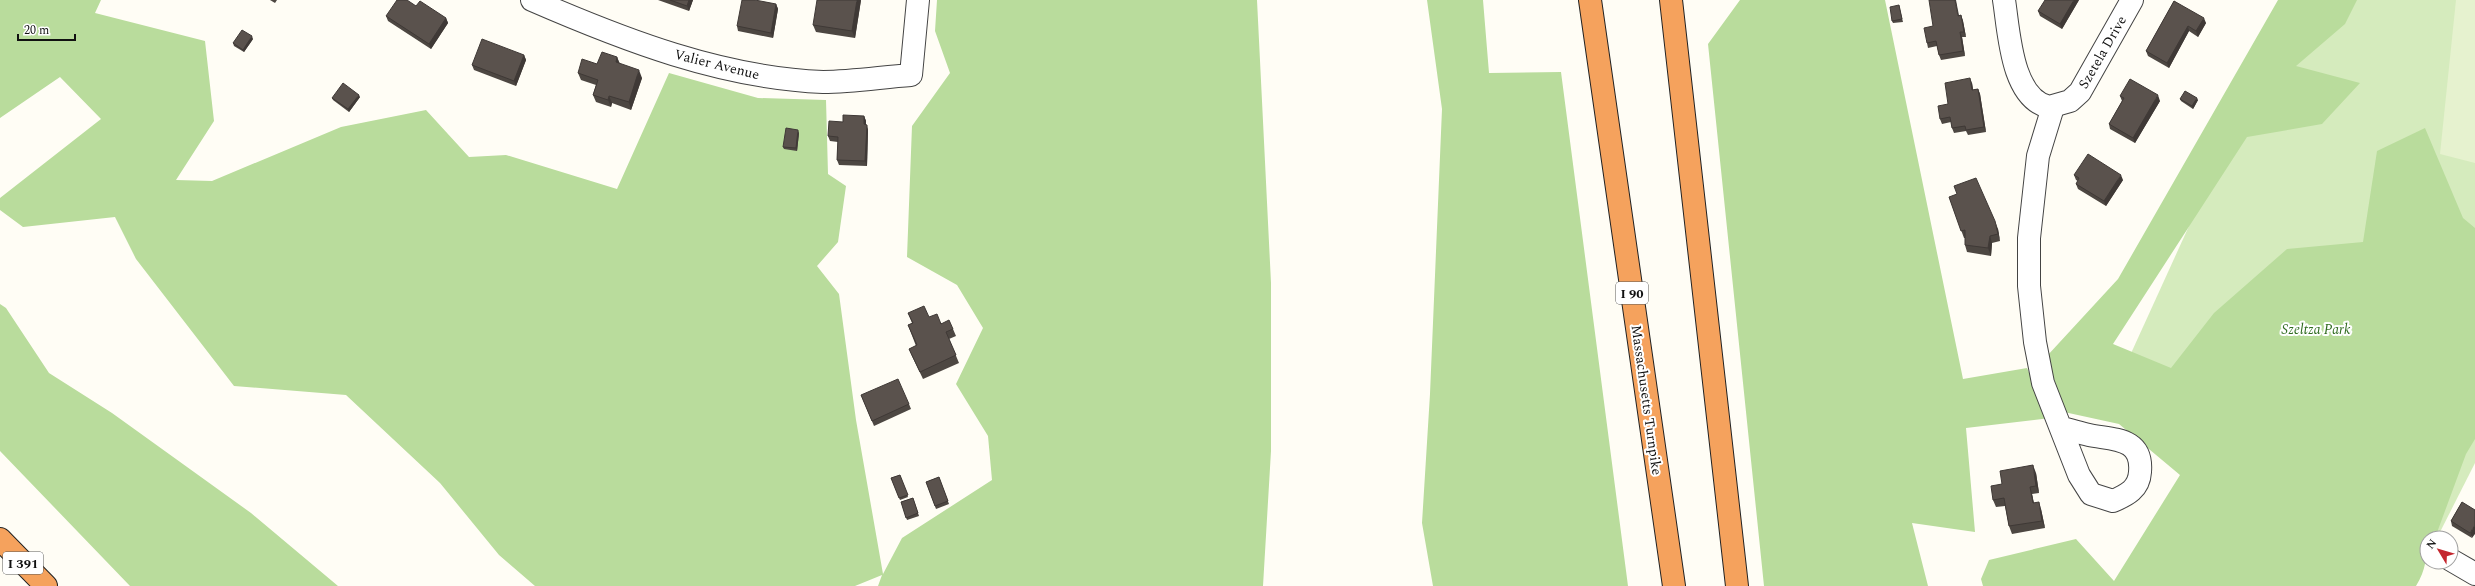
<svg xmlns="http://www.w3.org/2000/svg" width="2475" height="586" viewBox="0 0 2475 586" font-family="Spectral,serif">
<style>
.green{fill:#d5ebbd}
.forest{fill:#b9dc9c}
.pitch{fill:#e6f2cf}
.lines{fill:none;stroke-linecap:round;stroke-linejoin:round}
.minor-casing{stroke:#444;stroke-width:24}
.highway-casing{stroke:#222;stroke-width:24}
.minor{stroke:#fff;stroke-width:22}
.highway{stroke:#f5a25d;stroke-width:22}
.wall{fill:#4d4742}
.shaded-wall{fill:#3f3936}
.building{fill:#5a524d;stroke:#3f3936}
.labels{text-anchor:middle;stroke-width:4;stroke-linejoin:round;paint-order:stroke}
.shield{fill:#fff;stroke:#585858;stroke-width:1}
.shield-label{font-size:13px;font-weight:bold;fill:#111}
.street-label{font-size:14px;fill:#111;stroke:#fff}
.park-label{font-size:14px;font-style:italic;fill:#2f6b1f;stroke:#fff}
</style>
<rect width="100%" height="100%" fill="#fffdf5"/>
<polygon class="green" points="2292,0 2475,0 2475,463 2437,538 2427,538 2112,395"/>
<g class="forest">
<polygon points="0,0 101,0 95,13 205,41 214,121 176,180 212,181 341,127 426,110 469,157 506,155 617,189 669,73 758,98 826,100 828,174 846,186 838,242 817,266 839,294 856,420 883,574 902,538 992,480 988,436 956,384 983,328 957,285 907,257 912,126 950,73 935,31 937,0 1257,0 1271,283 1271,451 1263,586 878,586 882,575 855,586 535,586 499,555 440,483 346,395 234,386 136,259 115,217 23,227 0,210 0,198 101,119 60,77 0,118"/>
<polygon points="1427,0 1483,0 1489,73 1561,72 1628,586 1433,586 1422,523 1430,394 1442,109"/>
<polygon points="1740,0 1885,0 1963,379 2027,368 2050,418 1966,428 1975,532 1912,523 1928,586 1764,586 1708,44"/>
<path d="M 2278,0 L 2357,0 L 2345,24 L 2296,66 L 2360,83 L 2322,124 L 2247,137 L 2113,344 L 2171,368 L 2214,313 L 2287,249 L 2363,242 L 2377,151 L 2425,128 L 2463,218 L 2475,228 L 2475,439 L 2466,454 L 2435,538 L 2427,538 C 2427,556 2426,570 2416,586 L 1983,586 L 1981,579 L 1989,560 L 2076,539 L 2114,581 L 2180,475 L 2119,424 L 2064,412 L 2047,356 L 2118,279 Z"/>
<polygon points="0,304 6,308 49,373 112,413 251,513 338,586 130,586 0,451"/>
</g>
<polygon class="pitch" points="2456,0 2475,0 2475,163 2440,154"/>
<g class="lines">
<g class="minor-casing">
<g id="minor">
<path d="M 532,0 C 624,40 722,78 823,82 C 853,82 882,77 911,75 L 918,0"/>
<path d="M 2004,0 C 2009,31 2011,98 2049,107 L 2070,101 L 2080,92 L 2132,0"/>
<path d="M 2053,107 L 2038,156 L 2029,238 L 2029,286 L 2035,342 L 2043,383 L 2079,475 L 2091,494 L 2113,501 C 2127,495 2139,489 2140,472 C 2143,437 2113,440 2089,435 C 2080,433 2071,430 2062,428"/>
<polyline points="2451,560 2475,574"/>
</g>
</g>
<g class="highway-casing">
<g id="highway">
<polyline points="1590,0 1674,586"/>
<polyline points="1671,0 1737,586"/>
<polyline points="0,539 46,586"/>
</g>
</g>
<use href="#minor" class="minor"/>
<use href="#highway" class="highway"/>
</g>
<g class="wall">
<polygon points="270,0 277,0 275,3"/>
<polygon points="658,0 693,0 689,11"/>
<polygon points="861,0 855,38 816,32 813,25"/>
<polygon points="2079,0 2062,29 2040,16 2038,11"/>
<polygon points="2174,1 2206,23 2198,37 2189,31 2169,68 2148,56 2146,51"/>
<polygon points="776,4 778,9 773,38 738,31 737,26"/>
<polygon points="1899,5 1903,22 1893,23 1892,21"/>
<polygon points="1961,15 1963,21 1966,37 1962,37 1965,56 1941,60 1939,55 1937,46 1928,48 1927,43 1933,26 1959,16"/>
<polygon points="386,16 446,18 448,23 431,49 388,21"/>
<polygon points="253,39 244,52 234,46 233,43"/>
<polygon points="524,55 526,60 516,86 474,70 472,65"/>
<polygon points="617,57 620,64 642,78 631,110 612,103 611,107 596,102 593,95 596,85 581,80 578,73 597,64"/>
<polygon points="1972,83 1973,90 1978,89 1980,94 1986,132 1968,135 1966,131 1954,133 1952,128 1951,122 1942,124 1940,119 1948,104"/>
<polygon points="2120,96 2160,101 2135,143 2110,129 2109,124 2122,101"/>
<polygon points="360,97 349,112 333,100 332,98"/>
<polygon points="2180,99 2198,100 2193,109 2181,101"/>
<polygon points="864,116 866,121 866,125 868,130 867,166 839,165 837,160 838,142 830,141 828,136 843,122"/>
<polygon points="799,133 797,151 784,149 783,147"/>
<polygon points="2074,175 2123,180 2106,206 2078,189 2076,184 2078,181 2076,180"/>
<polygon points="1949,197 1998,229 2000,241 1992,243 1991,256 1967,252 1965,245 1965,238 1964,238"/>
<polygon points="908,313 929,317 953,329 956,336 949,339 959,363 923,379 912,356 909,349 916,346 908,325 912,323"/>
<polygon points="861,395 909,404 911,409 874,426"/>
<polygon points="2036,473 2039,493 2032,494 2034,503 2041,509 2045,528 2012,534 2009,526 2005,506 1996,507 1993,500 2002,484"/>
<polygon points="900,475 908,497 900,500 891,478"/>
<polygon points="939,477 949,504 936,509 926,482"/>
<polygon points="913,498 919,516 907,520 901,502"/>
<polygon points="2462,502 2472,538 2452,526 2451,521"/>
</g>
<g class="shaded-wall">
<polygon points="689,0 693,0 689,11 687,6"/>
<polygon points="857,0 861,0 855,38 852,31"/>
<polygon points="1955,0 1956,0 1960,21 1958,16"/>
<polygon points="2074,0 2079,0 2062,29 2060,24"/>
<polygon points="776,4 778,9 773,38 771,33"/>
<polygon points="1961,15 1963,21 1966,37 1964,32"/>
<polygon points="446,18 448,23 431,49 429,44"/>
<polygon points="2204,18 2206,23 2198,37 2196,31"/>
<polygon points="2188,26 2189,31 2169,68 2167,63"/>
<polygon points="1960,32 1962,37 1965,56 1963,51"/>
<polygon points="252,36 253,39 244,52 243,50"/>
<polygon points="524,55 526,60 516,86 514,81"/>
<polygon points="617,57 620,65 616,62"/>
<polygon points="639,70 642,78 631,110 629,102"/>
<polygon points="1970,78 1972,83 1974,95 1972,90"/>
<polygon points="1978,89 1980,94 1986,132 1984,127"/>
<polygon points="359,95 360,97 349,112 348,109"/>
<polygon points="2158,95 2160,101 2135,143 2133,138"/>
<polygon points="609,96 612,103 611,107 608,100"/>
<polygon points="2197,98 2198,100 2193,109 2192,106"/>
<polygon points="864,116 866,121 866,130 864,124"/>
<polygon points="867,125 868,130 867,166 865,161"/>
<polygon points="798,130 799,133 797,151 796,148"/>
<polygon points="2121,175 2123,180 2106,206 2104,201"/>
<polygon points="1995,221 1998,229 2000,241 1998,234"/>
<polygon points="1990,236 1992,243 1991,256 1988,248"/>
<polygon points="2033,465 2036,473 2039,493 2036,486"/>
<polygon points="2030,487 2032,494 2035,510 2033,503"/>
<polygon points="2039,502 2041,509 2045,528 2042,521"/>
<polygon points="2475,525 2475,534 2472,538 2470,533"/>
</g>
<g class="building">
<polygon points="397,0 407,0 416,6 420,1 446,18 429,44 386,16"/>
<polygon points="670,0 689,0 687,6"/>
<polygon points="742,0 755,0 776,4 771,33 737,26"/>
<polygon points="817,0 857,0 852,31 813,25"/>
<polygon points="1929,0 1955,0 1958,16 1961,15 1964,32 1960,32 1963,51 1939,55 1936,41 1927,43 1924,28 1933,26"/>
<polygon points="2045,0 2074,0 2060,24 2038,11"/>
<polygon points="2174,1 2204,18 2196,31 2188,26 2167,63 2146,51"/>
<polygon points="1899,5 1902,19 1892,21 1890,7"/>
<polygon points="242,30 252,36 243,50 233,43"/>
<polygon points="482,39 524,55 514,81 472,65"/>
<polygon points="602,52 617,57 616,62 639,70 629,102 609,96 608,100 593,95 598,80 578,73 582,59 597,64"/>
<polygon points="1970,78 1972,90 1978,89 1984,127 1966,130 1965,126 1952,128 1950,117 1940,119 1938,106 1948,104 1945,83"/>
<polygon points="2130,79 2158,95 2133,138 2109,124 2124,98 2120,96"/>
<polygon points="343,83 359,95 348,109 332,98"/>
<polygon points="2185,91 2197,98 2192,106 2180,99"/>
<polygon points="843,115 864,116 864,124 867,125 865,161 837,160 838,137 828,136 829,121 843,122"/>
<polygon points="786,128 798,130 796,148 783,147"/>
<polygon points="2088,154 2121,175 2104,201 2076,184 2079,178 2074,175"/>
<polygon points="1976,178 1995,221 1998,234 1990,236 1988,248 1965,245 1965,230 1961,231 1949,197 1957,194 1954,186"/>
<polygon points="924,306 929,317 937,314 941,324 949,320 953,329 946,332 956,355 920,372 909,349 917,345 908,325 913,323 908,313"/>
<polygon points="898,379 909,404 872,421 861,395"/>
<polygon points="2033,465 2036,486 2030,487 2033,503 2039,502 2042,521 2009,526 2004,498 1993,500 1991,486 2002,484 2000,471"/>
<polygon points="900,475 908,495 899,498 891,478"/>
<polygon points="939,477 948,501 935,506 926,482"/>
<polygon points="913,498 918,513 906,518 901,502"/>
<polygon points="2462,502 2475,510 2475,525 2470,533 2451,521"/>
</g>
<g class="labels">
<g class="shield">
<rect x="1616" y="282" width="32" height="22" rx="3"/>
<rect x="3" y="552" width="40" height="22" rx="3"/>
</g>
<g class="shield-label">
<text x="1632" y="298">I 90</text>
<text x="23" y="568">I 391</text>
</g>
<g class="street-label">
<text transform="translate(2102 52) rotate(-60)" y="5">Szetela Drive</text>
<text transform="translate(717 64) rotate(14)" y="5">Valier Avenue</text>
<text transform="translate(1647 400) rotate(82)" y="5">Massachusetts Turnpike</text>
</g>
<g class="park-label">
<text x="2316" y="334">Szeltza Park</text>
</g>
</g>
<g transform="translate(2439 550) rotate(308)"><circle r="19" fill="#ffffff" stroke="#a0a0a0"/>
<path d="M0-3L7 15L0 10L-7 15Z" fill="#c4262e"/>
<text y="-6" font-size="11" font-weight="bold" text-anchor="middle" fill="#111111">N</text>
</g>
<path d="M18 34v6h57v-6" fill="none" stroke="#111111" stroke-width="2"/>
<text x="24" y="34" font-size="12" fill="#111111" stroke="#ffffff" stroke-width="3" paint-order="stroke">20 m</text>
</svg>
